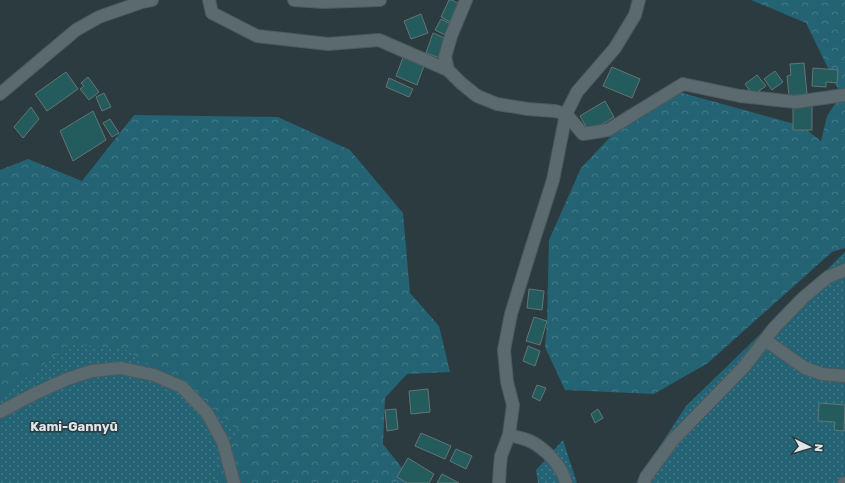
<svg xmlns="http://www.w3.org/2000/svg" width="845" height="483" viewBox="0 0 845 483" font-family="Rubik,sans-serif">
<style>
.grass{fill:url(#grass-dots)}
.forest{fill:url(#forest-crowns)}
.building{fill:#245c5e;stroke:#637575}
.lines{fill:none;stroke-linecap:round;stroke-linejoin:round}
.minor-casing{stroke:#4d595d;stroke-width:14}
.minor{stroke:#5a6a6f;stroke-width:12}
.labels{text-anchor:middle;stroke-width:3;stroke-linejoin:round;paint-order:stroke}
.neighbourhood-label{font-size:13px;font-weight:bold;fill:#dee7ea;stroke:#2c3b3f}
</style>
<defs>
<pattern id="grass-dots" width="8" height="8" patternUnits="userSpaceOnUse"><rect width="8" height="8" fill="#246374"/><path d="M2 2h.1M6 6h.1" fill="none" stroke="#437988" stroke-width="1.8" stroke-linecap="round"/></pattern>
<pattern id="forest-crowns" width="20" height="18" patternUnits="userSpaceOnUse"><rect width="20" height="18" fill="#246374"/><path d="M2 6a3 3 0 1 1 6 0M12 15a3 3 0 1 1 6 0" fill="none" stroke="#437988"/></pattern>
</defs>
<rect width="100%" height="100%" fill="#2c3b3f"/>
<g class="grass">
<polygon points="0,216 363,483 0,483"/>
<polygon points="845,252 845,483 636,483 686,406"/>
<polygon points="563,440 577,483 538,483 536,470"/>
</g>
<g class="forest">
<polygon points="751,0 845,0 845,248 832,252 708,363 654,394 565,390 545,347 547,321 549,240 581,168 646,99 679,92 802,126 821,141 827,116 841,95 806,23"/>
<polygon points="134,115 278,117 350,150 403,213 410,293 439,326 450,372 407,374 385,398 383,444 414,483 213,483 239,429 125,349 71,344 0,397 0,170 28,159 82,181"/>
</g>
<g class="building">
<polygon points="449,0 452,0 462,5 452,23 441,17"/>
<polygon points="421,14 428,33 411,39 404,21"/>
<polygon points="441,19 453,25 447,36 435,30"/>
<polygon points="433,33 447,39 440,58 426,53"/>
<polygon points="404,55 425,63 417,85 396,76"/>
<polygon points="804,63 807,94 789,96 787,76 791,75 790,64"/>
<polygon points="612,67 640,79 632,98 603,86"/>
<polygon points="813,68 838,70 837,83 826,82 826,87 812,86"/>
<polygon points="775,71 783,82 772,90 764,79"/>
<polygon points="66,72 78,89 47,111 35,94"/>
<polygon points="757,75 766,86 753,95 745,84"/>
<polygon points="88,77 99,92 89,100 80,89 84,86 81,83"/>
<polygon points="389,78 413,89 409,97 386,87"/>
<polygon points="104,93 111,107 102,111 96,97"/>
<polygon points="605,101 614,117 589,132 580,116"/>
<rect x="793" y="104" width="19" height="26"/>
<polygon points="31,107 39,119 23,138 14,127"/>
<polygon points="93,111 106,140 73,161 60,131"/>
<polygon points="110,119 119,133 112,137 103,123"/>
<polygon points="529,289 544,291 542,310 527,308"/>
<polygon points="534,317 547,321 540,345 526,341"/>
<polygon points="528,346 540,351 535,366 523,361"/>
<polygon points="537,385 546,388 540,401 532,397"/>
<polygon points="428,389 430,412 411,414 409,391"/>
<polygon points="819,403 845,405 844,431 834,430 835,422 818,421"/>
<polygon points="396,409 398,429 387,431 385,410"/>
<polygon points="598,409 603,418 595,423 591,414"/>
<polygon points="421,433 451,446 445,459 415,446"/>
<polygon points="456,449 472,456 466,469 450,461"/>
<polygon points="408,458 434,474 429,483 407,483 397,477"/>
<polygon points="442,474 459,483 437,483"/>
</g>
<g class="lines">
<g class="minor-casing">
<g id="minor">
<polyline points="209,0 212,13 257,36 328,44 379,40 448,70"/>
<polyline points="294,0 323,2 380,0"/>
<polyline points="466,0 451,36 445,57 448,70 461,83 477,96 497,104 528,109 555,111 566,114 583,134 608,130 683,84 740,96 796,102 845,95"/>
<polyline points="0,94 76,30 99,17 142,2 152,0"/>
<polyline points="765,340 805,368 822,374 845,376"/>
<polyline points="0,412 34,394 67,379 92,371 121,368 154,375 182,387 207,413 223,442 234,483"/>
<path d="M 509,435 C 516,437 523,438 530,441 C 546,449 562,466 566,483"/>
<polyline points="499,483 500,466 501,456 509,435 513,405 507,382 504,350 511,314 531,249 553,180 566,114 577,92 615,48 635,15 639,0"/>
<polyline points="644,483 646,477 673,440 744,367 774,328 803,298 828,277 845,270"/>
<polyline points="844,483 845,483"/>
</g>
</g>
<use href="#minor" class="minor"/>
</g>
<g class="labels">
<g class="neighbourhood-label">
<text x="74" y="431">Kami-Gannyū</text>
</g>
</g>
<g transform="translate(809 447) rotate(95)" stroke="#2c3b3f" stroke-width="3" paint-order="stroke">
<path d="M0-3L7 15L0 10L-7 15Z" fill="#dee7ea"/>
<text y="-6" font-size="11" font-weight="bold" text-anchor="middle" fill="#dee7ea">N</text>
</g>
</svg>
